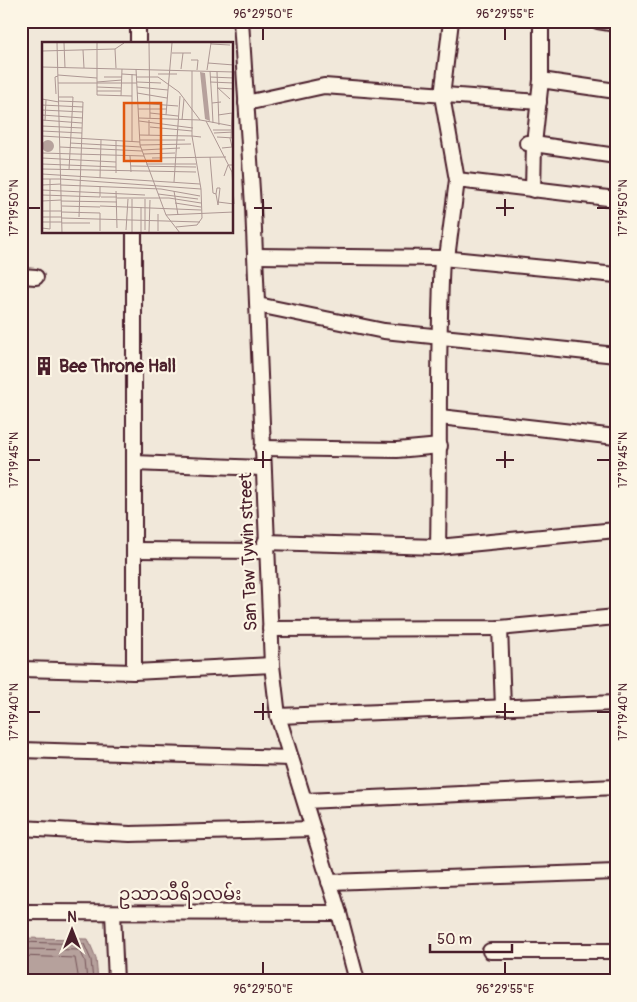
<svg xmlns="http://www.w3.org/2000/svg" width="637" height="1002" viewBox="0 0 637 1002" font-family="Pangolin,'Noto Sans Myanmar',sans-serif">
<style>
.water{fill:#b6a19c;stroke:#8b6d6f}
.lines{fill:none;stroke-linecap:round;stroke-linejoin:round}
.shore{stroke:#755358;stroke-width:1}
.minor-casing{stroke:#4a1f2b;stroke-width:18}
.minor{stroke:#fcf5e5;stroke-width:14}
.ticks{fill:none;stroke:#4a1f2b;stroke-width:2}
.labels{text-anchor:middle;stroke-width:4.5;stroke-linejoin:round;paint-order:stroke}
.poi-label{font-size:18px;font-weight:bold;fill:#4a1f2b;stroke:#fcf5e5;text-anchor:start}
.street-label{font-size:18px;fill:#4a1f2b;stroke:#fcf5e5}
.inset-road{fill:none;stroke:#ae9894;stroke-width:1}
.view{fill:#e0560e;fill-opacity:0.15;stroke:#e0560e;stroke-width:2.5}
.inset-edge{fill:none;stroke:#4a1f2b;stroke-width:2.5}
.neatline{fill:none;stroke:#4a1f2b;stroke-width:2}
.ticks-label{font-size:12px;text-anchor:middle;fill:#4a1f2b}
</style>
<rect width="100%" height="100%" fill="#f1e8da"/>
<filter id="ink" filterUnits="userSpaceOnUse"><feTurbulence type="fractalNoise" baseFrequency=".02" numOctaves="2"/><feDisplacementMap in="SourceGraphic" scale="10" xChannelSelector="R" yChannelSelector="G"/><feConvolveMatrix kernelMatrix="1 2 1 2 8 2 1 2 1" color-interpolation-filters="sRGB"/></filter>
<g filter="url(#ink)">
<polygon class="water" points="21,938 88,939 96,958 98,981 21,981"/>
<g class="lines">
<g class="shore">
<polyline points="21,942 84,944 91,960 93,981"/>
<polyline points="21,949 80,950 85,961 87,981"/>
<polyline points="21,956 75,958 79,981"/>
</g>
<g class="minor-casing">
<g id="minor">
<polyline points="241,21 253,206 272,665 278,716 339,913 357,981"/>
<polyline points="541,21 541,80"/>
<polyline points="598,21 616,24"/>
<polyline points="138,44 138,21"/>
<polyline points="246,103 324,86 539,102"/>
<polyline points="527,143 616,156"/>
<polyline points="457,180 616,199"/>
<polyline points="533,190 534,144 541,80 616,91"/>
<polyline points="255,256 442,258 616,275"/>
<polyline points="447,258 457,180 442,96 451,21"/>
<polyline points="21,276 36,277"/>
<polyline points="258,305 384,331 616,355"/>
<polyline points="440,417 616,437"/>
<polyline points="262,448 397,450 440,446"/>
<polyline points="134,463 263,468"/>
<polyline points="265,542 438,547 616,530"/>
<path d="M 438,547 C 440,450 437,354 442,258"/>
<polyline points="134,550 266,551"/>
<polyline points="500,628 503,707"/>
<polyline points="270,629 500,628 616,617"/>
<polyline points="21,669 134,672 272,665"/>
<polyline points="134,672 134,232"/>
<polyline points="278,716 616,703"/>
<polyline points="21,750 291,758"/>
<polyline points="305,801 616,787"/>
<polyline points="21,828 130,834 313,829"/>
<polyline points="329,882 616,872"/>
<polyline points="21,912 339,913"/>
<polyline points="113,913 116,981"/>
<polyline points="490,951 616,951"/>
</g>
</g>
<use href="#minor" class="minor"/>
</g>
</g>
<path class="ticks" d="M 263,28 L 263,40M 505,28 L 505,40M 263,199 L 263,216M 505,199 L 505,216M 28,208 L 40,208M 254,208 L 272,208M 496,208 L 514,208M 597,208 L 610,208M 263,451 L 263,468M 505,451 L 505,468M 28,460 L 40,460M 254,460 L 272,460M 496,460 L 514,460M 597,460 L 610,460M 263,703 L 263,720M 505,703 L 505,720M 28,712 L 40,712M 254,712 L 272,712M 496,712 L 514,712M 597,712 L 610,712M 263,962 L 263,974M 505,962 L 505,974"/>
<defs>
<g id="building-bare" transform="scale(1.5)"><path d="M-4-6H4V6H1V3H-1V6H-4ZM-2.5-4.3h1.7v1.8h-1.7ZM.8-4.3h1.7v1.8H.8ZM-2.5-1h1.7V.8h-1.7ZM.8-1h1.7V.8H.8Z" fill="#4a1f2b" stroke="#fcf5e5" stroke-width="2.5" paint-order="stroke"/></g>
</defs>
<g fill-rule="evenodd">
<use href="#building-bare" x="44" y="366"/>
</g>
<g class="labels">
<g class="poi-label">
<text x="59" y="372">Bee Throne Hall</text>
</g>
<g class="street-label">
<text transform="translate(248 552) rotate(-92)" y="6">San Taw Tywin street</text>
<text x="180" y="900">ဥသာသီရိ၁လမ်း</text>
</g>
</g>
<g transform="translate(42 42)">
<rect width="191" height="191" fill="#f1e8da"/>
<path d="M 158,30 L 163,31 L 168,79 L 163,77 ZM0 104a6 6 0 1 1 12 0a6 6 0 1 1-12 0Z" fill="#b6a19c"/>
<path class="inset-road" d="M 15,1 L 20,191M 22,1 L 23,26M 55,1 L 55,53 L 90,54M 107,1 L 108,76M 169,2 L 188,3M 41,8 L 42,26M 0,9 L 73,7M 130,11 L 149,11M 149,18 L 156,18 L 155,28M 166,21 L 192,23M 0,25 L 192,30M 74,26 L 73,7 L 82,1M 94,27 L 98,103 L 124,173 L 138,191M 139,27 L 141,11M 165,28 L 169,1M 150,29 L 150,94 L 159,95M 168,29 L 170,61M 175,30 L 177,83M 80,32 L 95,33M 116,32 L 135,32M 16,33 L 55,36M 62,35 L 80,35M 95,35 L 116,35 L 137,50 L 158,78 L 164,79 L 190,130 L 192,162M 168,35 L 192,36M 55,40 L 80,38M 95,40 L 119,41M 168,40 L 192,41M 16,41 L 95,41M 55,45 L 79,46M 95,45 L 126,48 L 130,1M 175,46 L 192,47M 176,46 L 188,57M 55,49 L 79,49M 95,51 L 125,56M 14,52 L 13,35 L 16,34M 79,54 L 80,27M 17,55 L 31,55 L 27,128M 0,57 L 17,60M 17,59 L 41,60 L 37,175M 96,61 L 136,64M 0,63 L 41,65M 96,67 L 124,67M 0,68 L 41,70M 108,71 L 136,74M 0,73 L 41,76M 124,73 L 126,48M 176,73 L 190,71 L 189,96M 97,76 L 158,78M 0,78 L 40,81M 140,78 L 142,57M 3,79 L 4,58M 97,79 L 151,86M 164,79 L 190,84M 171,81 L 170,61 L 179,60M 0,84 L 40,86M 108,85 L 150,89M 171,88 L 189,88M 0,89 L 40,91M 172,91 L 192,90M 97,93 L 150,94 L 159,147 L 160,176 L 155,183 L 134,185M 107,93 L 107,78M 0,94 L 98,100M 175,95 L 192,96M 98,98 L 143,98M 90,100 L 90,32M 28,101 L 99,105M 98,103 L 149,102M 18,105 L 100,109M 180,106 L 190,105 L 188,96M 100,108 L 138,106M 0,111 L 102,114M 101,112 L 133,111M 88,114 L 89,130M 168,115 L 171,151 L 174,152 L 175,146M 0,116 L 74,120M 110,116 L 184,115M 0,122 L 74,125M 104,122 L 154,122M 89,124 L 154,125M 0,127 L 154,130M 74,131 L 74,99M 0,132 L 158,142M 182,134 L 186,123 L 192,123M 58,136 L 59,98M 0,137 L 19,137M 19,137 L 159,147M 132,140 L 138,54M 0,143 L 19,142M 19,143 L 119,147 L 158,154M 0,148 L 103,153M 74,149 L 75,186M 132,149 L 136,173M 116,152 L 156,157M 174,152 L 176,163 L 178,146 L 175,146M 0,153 L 58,155 L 58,144M 59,155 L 75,155M 75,156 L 127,156 L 159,161M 0,159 L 19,158M 19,159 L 75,160M 176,160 L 192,162M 133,161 L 159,165M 20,164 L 58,165M 58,164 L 159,168M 0,169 L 20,169M 20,170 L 58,171 L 58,189M 124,173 L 192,170M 0,175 L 20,175M 20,176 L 158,180M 0,180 L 20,180M 20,181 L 48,181M 0,186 L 8,187 L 8,137M 84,188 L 86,157M 103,188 L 103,157M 116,189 L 116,172M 90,190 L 90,157M 99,190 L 99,165M 107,190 L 108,158"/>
<path class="view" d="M 82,61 L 119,61 L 119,119 L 82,119 Z"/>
<rect width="191" height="191" class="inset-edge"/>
</g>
<rect width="637" height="1002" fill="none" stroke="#fcf5e5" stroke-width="55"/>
<g transform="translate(72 930)" stroke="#fcf5e5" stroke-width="4" paint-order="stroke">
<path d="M0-4L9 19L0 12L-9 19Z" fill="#4a1f2b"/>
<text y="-8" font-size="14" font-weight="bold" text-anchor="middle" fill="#4a1f2b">N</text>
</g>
<path d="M430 944v8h82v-8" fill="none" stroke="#4a1f2b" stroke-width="2.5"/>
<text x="437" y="944" font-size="15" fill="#4a1f2b" stroke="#fcf5e5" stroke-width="4" paint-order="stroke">50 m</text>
<rect x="28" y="28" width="582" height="946" class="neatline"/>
<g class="ticks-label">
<text x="263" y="18">96°29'50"E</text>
<text x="505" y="18">96°29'55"E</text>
<text transform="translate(14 208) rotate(-90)" y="4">17°19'50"N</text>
<text transform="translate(623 208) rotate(-90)" y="4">17°19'50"N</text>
<text transform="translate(14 460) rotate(-90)" y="4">17°19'45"N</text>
<text transform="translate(623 460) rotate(-90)" y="4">17°19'45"N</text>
<text transform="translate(14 712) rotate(-90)" y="4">17°19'40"N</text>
<text transform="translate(623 712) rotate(-90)" y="4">17°19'40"N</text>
<text x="263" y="993">96°29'50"E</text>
<text x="505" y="993">96°29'55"E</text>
</g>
</svg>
